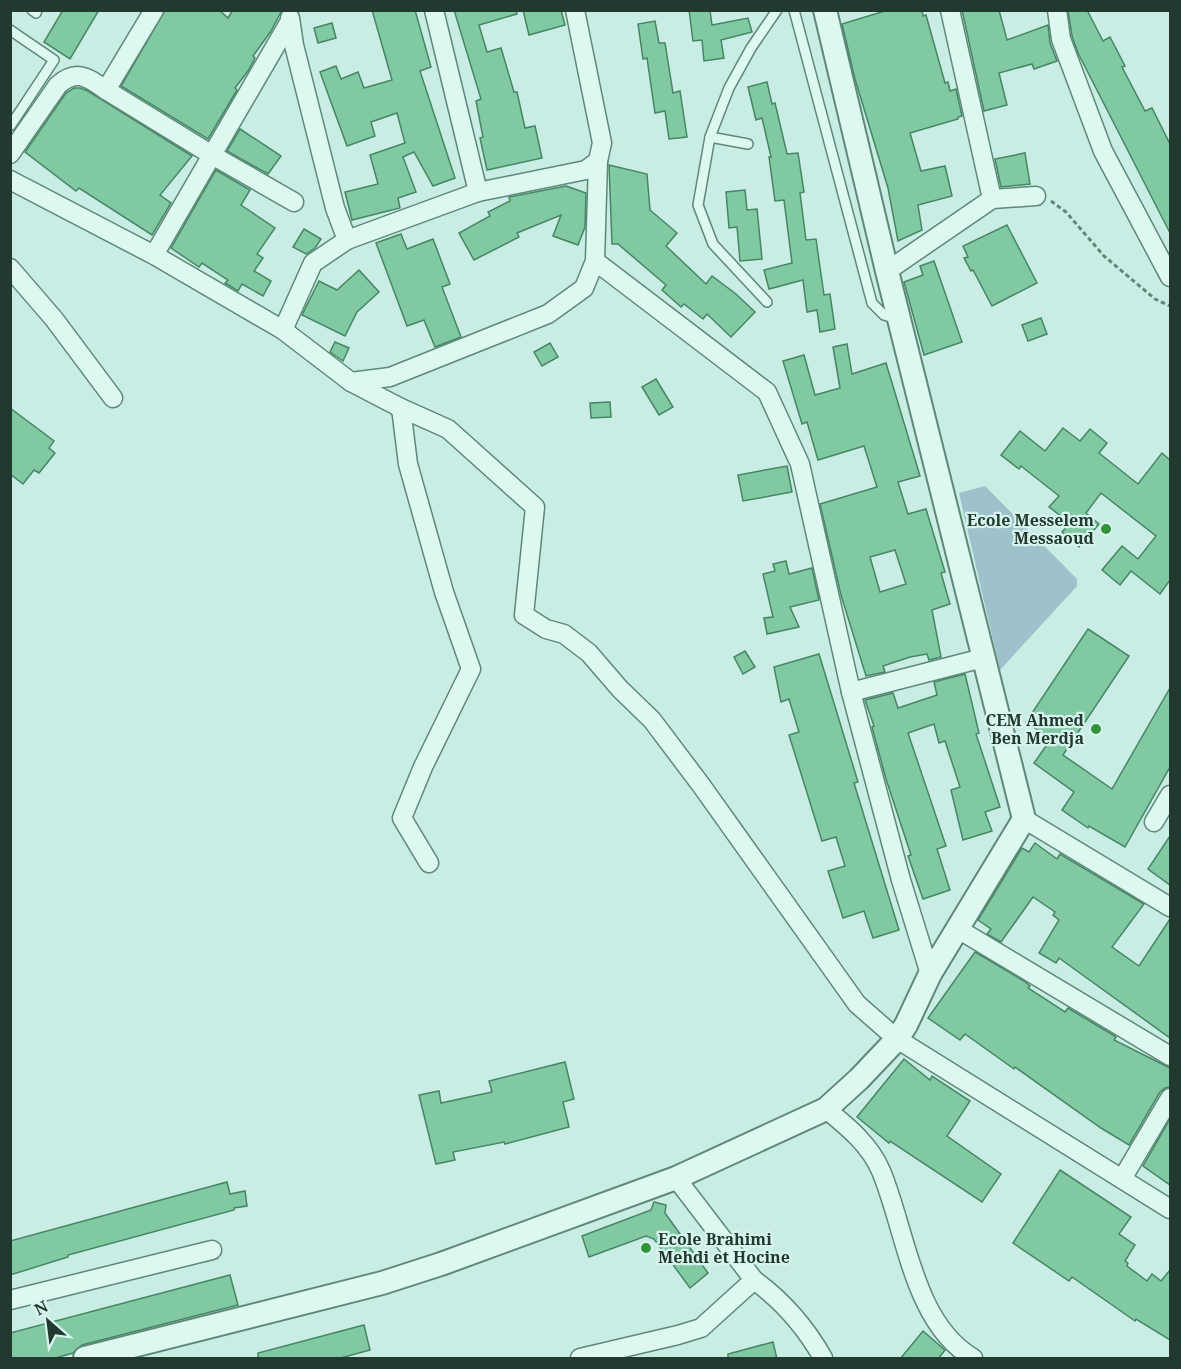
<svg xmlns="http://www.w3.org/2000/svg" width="1181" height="1369" viewBox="0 0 1181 1369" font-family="'Noto Serif',serif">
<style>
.green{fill:#9dc2cb}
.building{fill:#81c9a3;stroke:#458663;stroke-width:1.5;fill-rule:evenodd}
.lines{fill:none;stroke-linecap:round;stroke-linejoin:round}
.service-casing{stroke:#5e8877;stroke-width:12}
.minor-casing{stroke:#5e8877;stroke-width:21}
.tertiary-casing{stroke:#5e8877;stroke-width:26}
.path{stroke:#5e8877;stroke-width:3;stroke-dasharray:4.5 3;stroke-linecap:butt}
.service{stroke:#dcf8f1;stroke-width:9}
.minor{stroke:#dcf8f1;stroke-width:18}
.tertiary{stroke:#dcf8f1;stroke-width:22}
.poi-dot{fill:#319437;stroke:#d8f4ee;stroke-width:2}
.labels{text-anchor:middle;stroke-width:4.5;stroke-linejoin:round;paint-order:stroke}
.poi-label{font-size:16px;font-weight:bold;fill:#21392e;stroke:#d8f4ee;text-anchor:end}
</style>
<rect width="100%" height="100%" fill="#c9ede4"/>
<polygon class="green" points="985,486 1077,579 1077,586 1000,670 959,493"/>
<g class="building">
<polygon points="63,10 99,10 70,59 44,42"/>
<polygon points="165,10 219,10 228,18 233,10 282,10 271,31 253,56 255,58 248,71 235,88 237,90 208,139 121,86"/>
<polygon points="372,10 415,10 431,67 420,71 455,178 433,186 414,152 403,157 416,192 398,198 400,208 352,220 345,192 378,184 370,155 405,143 397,113 371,122 375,136 347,146 320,72 336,66 341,79 358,72 364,88 392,80"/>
<polygon points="454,10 516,10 517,14 479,25 487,52 501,48 514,92 517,92 525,128 535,126 542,158 487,170 480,138 483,137 476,101 481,99"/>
<polygon points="523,10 561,10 565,25 529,35"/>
<polygon points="689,10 710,10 712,25 748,18 752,32 721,40 724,58 704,61 702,40 693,41"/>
<polygon points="888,10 922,10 923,16 926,15 945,83 948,82 950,91 956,89 962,116 958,117 958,119 910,133 921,171 945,166 952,196 918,205 922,230 898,241 888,188 855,79 842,24"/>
<polygon points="962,10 999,10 1007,40 1048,25 1050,43 1057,61 1034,69 1032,64 999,73 1007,105 984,111"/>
<polygon points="1068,10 1087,10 1103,41 1110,37 1125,66 1122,67 1145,111 1152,108 1170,144 1170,233 1078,53 1072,36"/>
<polygon points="655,21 659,43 665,43 673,93 680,91 687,137 669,139 665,111 655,113 647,58 643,59 638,24"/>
<polygon points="332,23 336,38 318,43 314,28"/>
<polygon points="767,82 772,104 775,103 787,154 798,153 804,192 800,193 806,240 816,239 824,295 830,294 835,329 820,332 817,310 807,312 803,280 769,289 764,270 792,263 784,200 775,201 769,157 771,157 762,118 756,120 748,87"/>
<polygon points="74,88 80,88 88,91 192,156 160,195 171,203 152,235 79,188 76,191 25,152 66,93"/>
<polygon points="240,129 281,156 268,174 227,151"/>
<polygon points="1025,153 1030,184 1001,187 995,159"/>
<polygon points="609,165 647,174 650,210 677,233 666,246 706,284 712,276 736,294 755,312 731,337 707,314 703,319 684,304 681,307 662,290 666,285 618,244 612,244"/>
<polygon points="216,170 250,190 241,205 275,228 257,254 263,258 254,271 271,281 263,296 242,284 238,291 225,283 228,280 202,263 199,267 171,248"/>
<polygon points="566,186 586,193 585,227 578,245 553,236 561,215 517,233 519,237 474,260 459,233 490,216 488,212 510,201 509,197"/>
<polygon points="745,190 747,210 757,209 762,259 740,261 737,227 729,228 726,192"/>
<polygon points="1007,225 1037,283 992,306 973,270 971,271 964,258 968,257 963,246"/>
<polygon points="304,229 321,239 315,248 306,254 293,247"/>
<polygon points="401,234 407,249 433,239 450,284 442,287 461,337 435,347 424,320 407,326 376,243"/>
<polygon points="934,261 962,342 924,355 904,282 923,275 920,266"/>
<polygon points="359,270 379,292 357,312 345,336 302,315 319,281 337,290"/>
<polygon points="1041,318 1047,334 1028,341 1022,325"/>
<polygon points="335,342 349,348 343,361 330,352"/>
<polygon points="550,343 558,357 542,366 534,352"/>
<path d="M 847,344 L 852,374 L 886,363 L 920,476 L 898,482 L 908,514 L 926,509 L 945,572 L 941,573 L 950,604 L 932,610 L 941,657 L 929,660 L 927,654 L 910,657 L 883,666 L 885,672 L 866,676 L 841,595 L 820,504 L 877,487 L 864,446 L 818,460 L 807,422 L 802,424 L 783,361 L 804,355 L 815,395 L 840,388 L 833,347 ZM 895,550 L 906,584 L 880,592 L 870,557 Z"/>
<polygon points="656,379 673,407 659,415 642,387"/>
<polygon points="610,402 611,417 591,418 590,403"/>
<polygon points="10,408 54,441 49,448 55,453 39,473 34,470 23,484 10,474"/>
<polygon points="1063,428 1080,441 1090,429 1107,443 1099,453 1138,484 1162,453 1170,460 1170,580 1160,594 1131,571 1120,585 1102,570 1122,546 1138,559 1156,536 1101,493 1086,513 1099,524 1079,547 1062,532 1070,523 1049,507 1059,496 1021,466 1019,469 1001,455 1020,431 1045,451"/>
<polygon points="787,466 792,492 743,501 738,475"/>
<polygon points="786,561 789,574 812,568 819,600 790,607 799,627 767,634 764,618 773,617 763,574 775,571 773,564"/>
<polygon points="1088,629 1129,656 1063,755 1112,789 1170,688 1170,767 1125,847 1089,826 1088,828 1062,810 1074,792 1034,763 1051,739 1026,722"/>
<polygon points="745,651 755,667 743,674 734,657"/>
<polygon points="819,654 858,782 854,783 899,930 873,938 864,911 843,918 828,871 845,866 836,837 822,841 789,735 799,732 789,699 781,702 774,667"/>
<polygon points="965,674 979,733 976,734 1000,807 985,812 992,831 963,840 951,790 960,787 945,741 939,743 934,724 908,733 946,846 937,849 950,890 923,899 908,856 911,855 886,779 872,727 874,726 865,700 893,693 898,708 937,695 934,682"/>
<polygon points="1170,836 1170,885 1148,869"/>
<polygon points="1035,843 1057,859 1060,854 1144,904 1112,947 1139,966 1170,919 1170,1038 1059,958 1056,963 1039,953 1059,920 1053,915 1055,912 1033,897 1001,942 987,934 991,929 978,920 1022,848 1029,852"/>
<polygon points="975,952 1024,981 1030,986 1028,988 1065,1012 1068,1008 1113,1035 1116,1037 1114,1040 1170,1068 1170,1087 1165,1088 1160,1092 1129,1145 1101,1128 1015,1067 1014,1069 965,1034 960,1040 928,1018"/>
<polygon points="904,1059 930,1080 932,1076 970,1101 947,1136 1001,1174 982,1202 890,1141 889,1143 857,1117"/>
<polygon points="565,1062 574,1099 563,1102 569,1127 505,1144 504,1142 453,1152 455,1160 436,1164 419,1095 439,1091 441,1103 492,1092 489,1081"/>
<polygon points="1170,1119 1170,1185 1143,1166"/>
<polygon points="1060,1170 1131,1217 1119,1234 1135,1245 1125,1261 1128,1263 1127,1266 1147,1281 1152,1274 1161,1281 1170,1270 1170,1340 1136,1319 1135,1321 1072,1277 1069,1281 1013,1243"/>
<polygon points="227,1182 230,1194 245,1191 247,1206 234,1208 234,1210 68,1255 68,1257 10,1275 10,1241"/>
<polygon points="654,1202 666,1205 665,1213 708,1273 690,1288 654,1239 646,1236 589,1257 582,1236 651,1210"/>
<polygon points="230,1275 238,1305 82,1345 73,1353 52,1359 10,1359 10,1333"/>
<polygon points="364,1325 370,1350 337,1359 258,1359 258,1353"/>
<polygon points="923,1331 945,1350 938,1359 900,1359"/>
<polygon points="773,1342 777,1359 728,1359 728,1354"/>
</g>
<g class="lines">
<g class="service-casing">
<g id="service">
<polyline points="32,10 36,13 37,10"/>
<polyline points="794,10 872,303 884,315 897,319"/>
<polyline points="10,30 54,60 11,125"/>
<polyline points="710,137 748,144"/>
<polyline points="767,302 713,244 698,205 710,137 729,88 751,48 777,10"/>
</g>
</g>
<g class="minor-casing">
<g id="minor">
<polyline points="434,10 478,192"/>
<polyline points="1057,10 1061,39 1103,151 1170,277"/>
<polyline points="290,18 294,45 335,208 347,240"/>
<polyline points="290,21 212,155 294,202"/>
<polyline points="106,90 212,155 154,255"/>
<path d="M 10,154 L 58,85 C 77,68 88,78 106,90 L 154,10"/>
<polyline points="10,180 154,255 283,330 351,382 390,377 548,314 584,288 595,261 598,161"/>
<polyline points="992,199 1036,196"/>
<polyline points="595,261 767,392 800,464 851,692"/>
<polyline points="10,268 54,319 113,398"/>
<polyline points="887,271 992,199 950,10"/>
<polyline points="283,330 313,263 347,240 478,192 586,170 598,161 602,143 575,10"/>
<polyline points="351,382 401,408 448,429 535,507 524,615 546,629 564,634 589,653 620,689 652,720 701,785 857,1004 897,1039 1170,1209"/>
<polyline points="401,408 408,464 444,592 471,669 423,767 402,818 429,863"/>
<polyline points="1024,819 1170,907"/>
<polyline points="1154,822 1170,795"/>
<polyline points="958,929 1170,1056"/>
<polyline points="930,974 901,880 851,692 983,658"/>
<path d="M 826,1109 C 848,1127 870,1145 881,1171 C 906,1230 913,1323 973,1358"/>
<polyline points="1122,1179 1170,1098"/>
<path d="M 754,1280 C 783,1301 806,1328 823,1358"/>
<polyline points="10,1300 212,1250"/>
<polyline points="580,1358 678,1335 701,1328 754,1280 676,1178"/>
</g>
</g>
<g class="tertiary-casing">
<polyline id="tertiary" points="85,1358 382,1283 441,1264 676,1178 826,1109 859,1079 897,1039 906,1025 930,974 1024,819 887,271 825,10"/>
</g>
<polyline class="path" points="1051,201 1066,212 1104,256 1155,299 1170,306"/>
<use href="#service" class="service"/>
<use href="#minor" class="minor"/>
<use href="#tertiary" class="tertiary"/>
</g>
<g class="poi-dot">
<circle cx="1106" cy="529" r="6"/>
<circle cx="1096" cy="729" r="6"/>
<circle cx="646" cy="1248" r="6"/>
</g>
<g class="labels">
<g class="poi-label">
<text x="1094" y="526">Ecole Messelem<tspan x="1094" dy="18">Messaoud</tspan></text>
<text x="1084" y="726">CEM Ahmed<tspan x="1084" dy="18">Ben Merdja</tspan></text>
<text x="658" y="1245" text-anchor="start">Ecole Brahimi<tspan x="658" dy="18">Mehdi et Hocine</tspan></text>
</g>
</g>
<rect width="1181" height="1369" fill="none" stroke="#21392e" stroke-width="24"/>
<g transform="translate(48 1321) rotate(332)" stroke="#d8f4ee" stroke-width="4.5" paint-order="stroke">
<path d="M0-4.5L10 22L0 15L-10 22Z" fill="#21392e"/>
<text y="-9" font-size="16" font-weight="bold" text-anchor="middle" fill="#21392e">N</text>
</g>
</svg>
